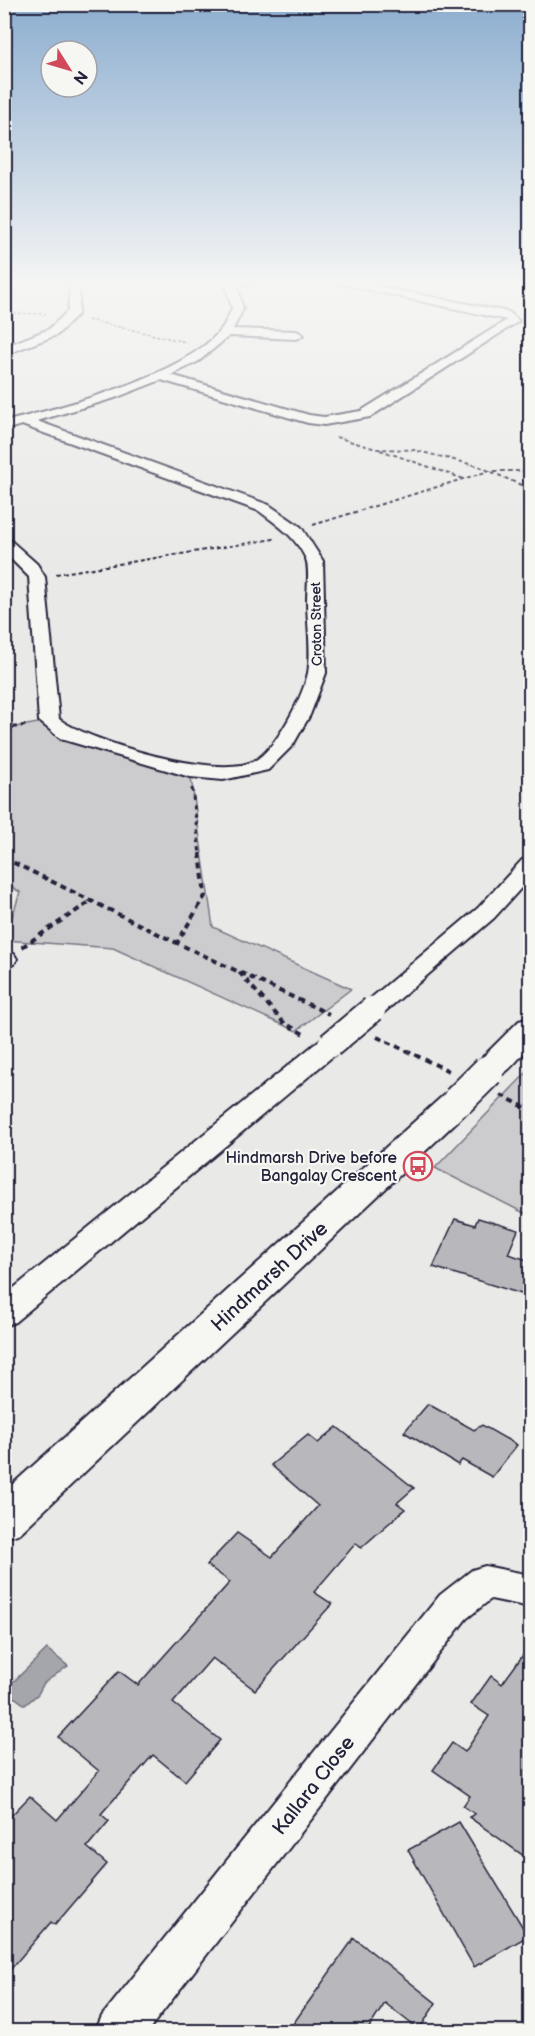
<svg xmlns="http://www.w3.org/2000/svg" width="535" height="2036" viewBox="0 0 535 2036" font-family="'Balsamiq Sans',sans-serif">
<style>
.green{fill:#ccccce;stroke:#777784;stroke-width:1.5}
.water{fill:#a5a5ac;stroke:#71717f;stroke-width:1.5}
.building{fill:#b8b8bc;stroke:#22223b;stroke-width:1.5}
.lines{fill:none;stroke-linecap:round;stroke-linejoin:round}
.minor-casing{stroke:#22223b;stroke-width:4}
.major-casing{stroke:#22223b;stroke-width:4}
.path-far3{stroke:#22223b;stroke-width:1.5;stroke-dasharray:3 2;stroke-linecap:butt}
.path-far2{stroke:#22223b;stroke-width:2;stroke-dasharray:4 3;stroke-linecap:butt}
.path-far1{stroke:#22223b;stroke-width:3;stroke-dasharray:4.5 4;stroke-linecap:butt}
.path{stroke:#22223b;stroke-width:4;stroke-dasharray:6 4.5;stroke-linecap:butt}
.minor{fill:#f6f6f2;fill-rule:evenodd}
.major{fill:#f6f6f2;fill-rule:evenodd}
.minor-bridge-casing{stroke:#22223b;stroke-width:29;stroke-linecap:butt}
.major-bridge-casing{stroke:#22223b;stroke-width:35;stroke-linecap:butt}
.minor-bridge{stroke:#f6f6f2;stroke-width:25}
.major-bridge{stroke:#f6f6f2;stroke-width:31}
.labels{text-anchor:middle;stroke-width:4.5;stroke-linejoin:round;paint-order:stroke}
.far-street-label{font-size:14px;fill:#22223b;stroke:#f6f6f2}
.poi-label{font-size:16px;fill:#22223b;stroke:#f6f6f2;text-anchor:end}
.near-street-label{font-size:20px;fill:#22223b;stroke:#f6f6f2}
</style>
<rect width="100%" height="100%" fill="#e9e9e7"/>
<filter id="ink" filterUnits="userSpaceOnUse"><feTurbulence type="fractalNoise" baseFrequency=".0167" numOctaves="2"/><feDisplacementMap in="SourceGraphic" scale="12" xChannelSelector="R" yChannelSelector="G"/><feConvolveMatrix kernelMatrix="1 2 1 2 8 2 1 2 1" color-interpolation-filters="sRGB"/></filter>
<g filter="url(#ink)">
<g class="green">
<polygon points="49,721 190,771 213,927 351,989 296,1031 113,948 5,940 20,892 5,883 5,729"/>
<polygon points="530,1069 530,1216 435,1168"/>
</g>
<polygon class="water" points="47,1649 68,1666 44,1683 38,1694 25,1705 5,1690"/>
<g class="building">
<polygon points="478,1218 518,1230 508,1254 531,1261 531,1283 525,1295 433,1267 455,1219 475,1225"/>
<polygon points="428,1404 474,1430 482,1425 517,1445 492,1477 462,1460 458,1465 404,1432"/>
<polygon points="337,1427 414,1488 397,1503 405,1509 361,1548 356,1543 314,1592 332,1604 255,1690 212,1658 173,1703 220,1740 185,1781 153,1755 101,1814 109,1821 87,1847 107,1864 55,1925 51,1922 4,1977 4,1823 30,1796 57,1820 99,1771 58,1737 119,1671 138,1685 230,1582 207,1565 237,1533 272,1557 318,1506 271,1465 308,1435 318,1443"/>
<polygon points="531,1644 531,1861 469,1817 475,1814 463,1806 470,1796 433,1770 452,1743 465,1752 489,1716 471,1704 491,1676 502,1684"/>
<polygon points="459,1822 528,1936 474,1967 408,1850"/>
<polygon points="354,1938 436,2003 419,2030 385,2003 367,2031 288,2031"/>
</g>
<g class="lines">
<g class="minor-casing">
<g id="minor">
<polygon points="63,281 75,281 80,286 78,314 57,335 4,355 4,347 49,329 68,311 70,287"/>
<path d="M 225,281 L 268,281 L 263,284 L 237,285 L 243,309 L 233,329 L 297,331 L 303,335 L 297,339 L 229,336 L 199,361 L 171,375 L 309,415 L 324,417 L 361,411 L 507,320 L 328,281 L 350,281 L 509,312 L 519,321 L 370,417 L 324,425 L 308,423 L 161,380 L 115,398 L 37,421 L 269,505 L 301,527 L 323,561 L 326,673 L 310,715 L 293,745 L 268,770 L 223,780 L 190,777 L 61,739 L 39,721 L 29,577 L 4,552 L 4,538 L 10,540 L 37,564 L 45,577 L 59,719 C 90,742 218,780 254,761 C 276,750 303,696 308,673 C 312,650 307,623 307,600 C 307,588 310,570 306,559 C 296,537 278,525 259,511 L 22,425 L 4,430 L 4,422 C 62,407 179,377 218,333 C 224,327 228,317 232,309 Z"/>
<polygon points="530,858 530,878 494,918 382,1014 373,1017 364,1014 360,1009 364,1004 478,908 522,860"/>
<polygon points="4,952 14,954 17,959 14,964 4,966"/>
<polygon points="330,1037 339,1039 343,1045 339,1051 15,1322 4,1326 4,1296 321,1039"/>
<polygon points="485,1566 530,1575 530,1607 491,1599 466,1619 147,2032 95,2032 102,2016 440,1595 472,1570"/>
</g>
</g>
<g class="major-casing">
<g id="major">
<path d="M 530,1018 L 530,1046 C 514,1063 502,1085 476,1078 L 472,1071 L 476,1064 L 519,1021 Z"/>
<polygon points="458,1090 470,1093 475,1101 470,1109 20,1533 4,1539 4,1492 446,1093"/>
</g>
</g>
<g class="path-far3">
<polyline points="4,313 46,314"/>
<polyline points="88,320 186,342"/>
</g>
<g class="path-far2">
<polyline points="336,437 376,449 414,450 478,466 521,485 530,486"/>
<polyline points="380,450 464,479"/>
<polyline points="313,525 489,471 530,471"/>
<polyline points="56,574 274,539"/>
</g>
<g class="path-far1">
<polyline points="4,729 27,725"/>
<polyline points="192,788 200,855"/>
</g>
<g class="path">
<polyline points="200,853 205,896 177,943 329,1014"/>
<polyline points="4,858 177,943"/>
<polyline points="22,947 91,901"/>
<polyline points="239,972 283,1022 307,1036"/>
<polyline points="377,1037 449,1071"/>
<polyline points="501,1095 530,1110"/>
</g>
<use href="#minor" class="minor"/>
<use href="#major" class="major"/>
<g class="minor-bridge-casing">
<polyline id="minor-bridge" points="330,1045 373,1009"/>
</g>
<g class="major-bridge-casing">
<polyline id="major-bridge" points="458,1101 488,1071"/>
</g>
<use href="#minor-bridge" class="minor-bridge"/>
<use href="#major-bridge" class="major-bridge"/>
</g>
</g>
<linearGradient id="sky" x2="0" y2="1"><stop stop-color="#8daed0"/><stop offset="0.5" stop-color="#f5f5f4"/><stop offset="1" stop-color="#f5f5f4" stop-opacity="0"/></linearGradient>
<rect width="535" height="566" fill="url(#sky)"/>
<defs>
<g id="bus-ring" transform="scale(1.5)"><circle r="9.5" fill="#f6f6f2" stroke="#d1495b" stroke-width="1.5"/><path d="M-5-6H5V4H4V6H2V4H-2V6H-4V4H-5ZM-3.5-4V0h7V-4ZM-3.5 1.2v1.5H-2V1.2ZM2 1.2v1.5H3.5V1.2Z" fill="#d1495b"/></g>
</defs>
<g fill-rule="evenodd">
<use href="#bus-ring" x="418" y="1166"/>
</g>
<g class="labels">
<g class="far-street-label">
<text transform="translate(316 624) rotate(-91)" y="5">Croton Street</text>
</g>
<g class="poi-label">
<text x="397" y="1163">Hindmarsh Drive before<tspan x="397" dy="18">Bangalay Crescent</tspan></text>
</g>
<g class="near-street-label">
<text transform="translate(269 1276) rotate(-43)" y="7">Hindmarsh Drive</text>
<text transform="translate(313 1785) rotate(-52)" y="7">Kallara Close</text>
</g>
</g>
<rect width="535" height="2036" fill="none" stroke="#f6f6f2" stroke-width="24"/>
<rect x="12" y="12" width="511" height="2012" fill="none" stroke="#22223b" stroke-width="2" filter="url(#ink)"/>
<g transform="translate(69 69) rotate(127)"><circle r="28" fill="#f6f6f2" stroke="#a1a1a9" stroke-width="1.5"/>
<path d="M0-4.5L10 22L0 15L-10 22Z" fill="#d1495b"/>
<text y="-9" font-size="16" font-weight="bold" text-anchor="middle" fill="#22223b">N</text>
</g>
</svg>
